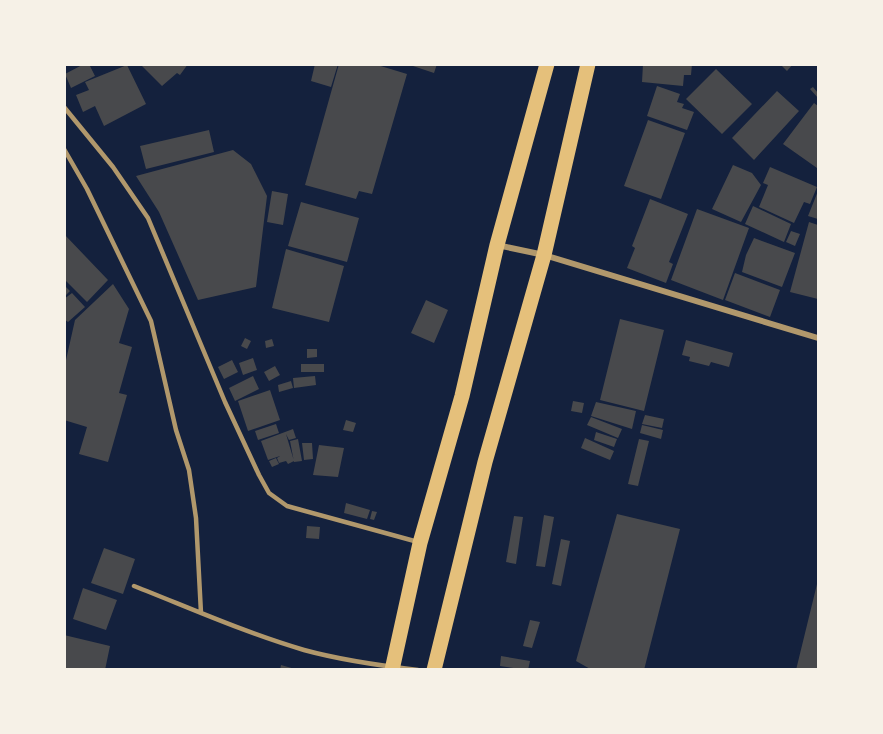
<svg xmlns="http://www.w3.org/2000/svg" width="883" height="734" font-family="Ubuntu,sans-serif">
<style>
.building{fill:#48494c}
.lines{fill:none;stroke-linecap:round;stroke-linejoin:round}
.service{stroke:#b1986c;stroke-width:4.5}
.minor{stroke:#b1986c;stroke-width:6}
.primary{stroke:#e5c07b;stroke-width:15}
</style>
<rect width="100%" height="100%" fill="#14213d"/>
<path class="building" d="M 84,64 L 89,64 L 95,76 L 71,88 L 65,74 Z
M 140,64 L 188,64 L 180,75 L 177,73 L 162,86 Z
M 315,64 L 338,64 L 331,87 L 311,81 Z
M 339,64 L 374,64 L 407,74 L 372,194 L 359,191 L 356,199 L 305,185 Z
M 407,64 L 437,64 L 434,73 Z
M 643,64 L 692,64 L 691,75 L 684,75 L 683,86 L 642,82 Z
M 780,64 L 793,64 L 787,71 Z
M 127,65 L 146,104 L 104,126 L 95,106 L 83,112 L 76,95 L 89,90 L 85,82 Z
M 716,69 L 752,104 L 722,134 L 686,99 Z
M 657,86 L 680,94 L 677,102 L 684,104 L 682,108 L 694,112 L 687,130 L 647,116 Z
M 813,87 L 818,93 L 818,98 L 810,89 Z
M 777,91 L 799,111 L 754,160 L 732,138 Z
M 814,103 L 818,106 L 817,168 L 783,144 Z
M 648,120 L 685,133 L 661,199 L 624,186 Z
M 209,130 L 214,152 L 146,169 L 140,146 Z
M 233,150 L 251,164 L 267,196 L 256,287 L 198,300 L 159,212 L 136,176 Z
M 733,165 L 752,173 L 761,185 L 741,222 L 712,209 Z
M 770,167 L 817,187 L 810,204 L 804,202 L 794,223 L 759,207 L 768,185 L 763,183 Z
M 272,191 L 288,194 L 283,225 L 267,222 Z
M 818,191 L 818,219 L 808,216 Z
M 650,199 L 688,214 L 669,262 L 673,264 L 666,283 L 627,268 L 635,248 L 632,246 Z
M 301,202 L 359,218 L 347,262 L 288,246 Z
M 753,206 L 791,224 L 784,242 L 745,224 Z
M 697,209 L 749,228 L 723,300 L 671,280 Z
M 809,222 L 818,225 L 818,299 L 790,292 Z
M 791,231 L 800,234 L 795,246 L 786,242 Z
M 64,234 L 108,280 L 87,302 L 64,279 Z
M 754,238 L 795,253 L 782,287 L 742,272 L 746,255 Z
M 286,249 L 344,266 L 329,322 L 272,308 Z
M 735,273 L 780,290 L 770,317 L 725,300 Z
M 113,284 L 129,309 L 119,343 L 132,347 L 119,393 L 127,395 L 108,462 L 79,454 L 87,427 L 64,420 L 64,369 L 75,320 Z
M 64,285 L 70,291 L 64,297 Z
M 72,293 L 85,307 L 68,322 L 64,319 L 64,299 Z
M 426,300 L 448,310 L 434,343 L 411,333 Z
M 620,319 L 664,330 L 644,411 L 600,400 Z
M 245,338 L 251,341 L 247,349 L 241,346 Z
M 272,339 L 274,346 L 266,348 L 265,341 Z
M 686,340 L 733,353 L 729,367 L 711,362 L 709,366 L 689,361 L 690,357 L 682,355 Z
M 307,349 L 317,349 L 317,357 L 307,358 Z
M 253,358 L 257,370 L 243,375 L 239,363 Z
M 232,360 L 238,372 L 224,379 L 218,367 Z
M 301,364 L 324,364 L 324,372 L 301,372 Z
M 275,366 L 280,375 L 269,381 L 264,372 Z
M 253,376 L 259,389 L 235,401 L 229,388 Z
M 315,376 L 316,385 L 294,388 L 293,378 Z
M 291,381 L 293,388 L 279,392 L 278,385 Z
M 270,390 L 280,420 L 248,431 L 238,401 Z
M 573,401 L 584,403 L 582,413 L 571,411 Z
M 596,402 L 636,411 L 632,429 L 591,416 Z
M 645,415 L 664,419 L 662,428 L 642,424 Z
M 591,417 L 622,429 L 618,438 L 587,425 Z
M 346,420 L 356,423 L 353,432 L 343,430 Z
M 276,424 L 279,433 L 258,440 L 255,431 Z
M 642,425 L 663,430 L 661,439 L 640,433 Z
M 293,429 L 296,438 L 289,440 L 286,434 L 294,461 L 288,464 L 286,461 L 279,463 L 277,458 L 280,456 L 268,460 L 261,441 Z
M 596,432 L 617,439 L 614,447 L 594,440 Z
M 585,438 L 614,451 L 610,460 L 581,448 Z
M 298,439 L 302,461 L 294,462 L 290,441 Z
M 639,439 L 649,441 L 638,486 L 628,484 Z
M 302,443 L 312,443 L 313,459 L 304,460 Z
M 319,445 L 344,448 L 338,477 L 313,475 Z
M 276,458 L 279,464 L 272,467 L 269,461 Z
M 346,503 L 370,510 L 367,519 L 344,513 Z
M 372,511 L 377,512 L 374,520 L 370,519 Z
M 617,514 L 680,529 L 644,670 L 592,670 L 576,661 Z
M 544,515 L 554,517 L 545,567 L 536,566 Z
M 514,516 L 523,517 L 516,564 L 506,562 Z
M 307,526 L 320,527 L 319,539 L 306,538 Z
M 561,539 L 570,541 L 561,586 L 552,584 Z
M 104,548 L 135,559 L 123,594 L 91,583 Z
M 818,580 L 818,670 L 796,670 Z
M 83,588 L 117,600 L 106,630 L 73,619 Z
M 530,620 L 540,622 L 532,648 L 523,646 Z
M 64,635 L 110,646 L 105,670 L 64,670 Z
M 501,656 L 530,661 L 528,670 L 500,666 Z
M 281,665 L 295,669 L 295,670 L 280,670 Z"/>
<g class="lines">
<path class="service" d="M 64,107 L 113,167 L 148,218 L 225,402 L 259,475 L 269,493 L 287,506 L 418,542
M 64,149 L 87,189 L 151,321 L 176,430 L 189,470 L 196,518 L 201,613
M 134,586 C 190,608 246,633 304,650 C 337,659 383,666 418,670"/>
<path class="minor" d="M 497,245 L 544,255 L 818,338"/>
<path class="primary" d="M 392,670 L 420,543 L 462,396 L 497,245 L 547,64
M 434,670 L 485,462 L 544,255 L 588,64"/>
</g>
<rect width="883" height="734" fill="none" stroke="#f6f1e7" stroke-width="132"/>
</svg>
